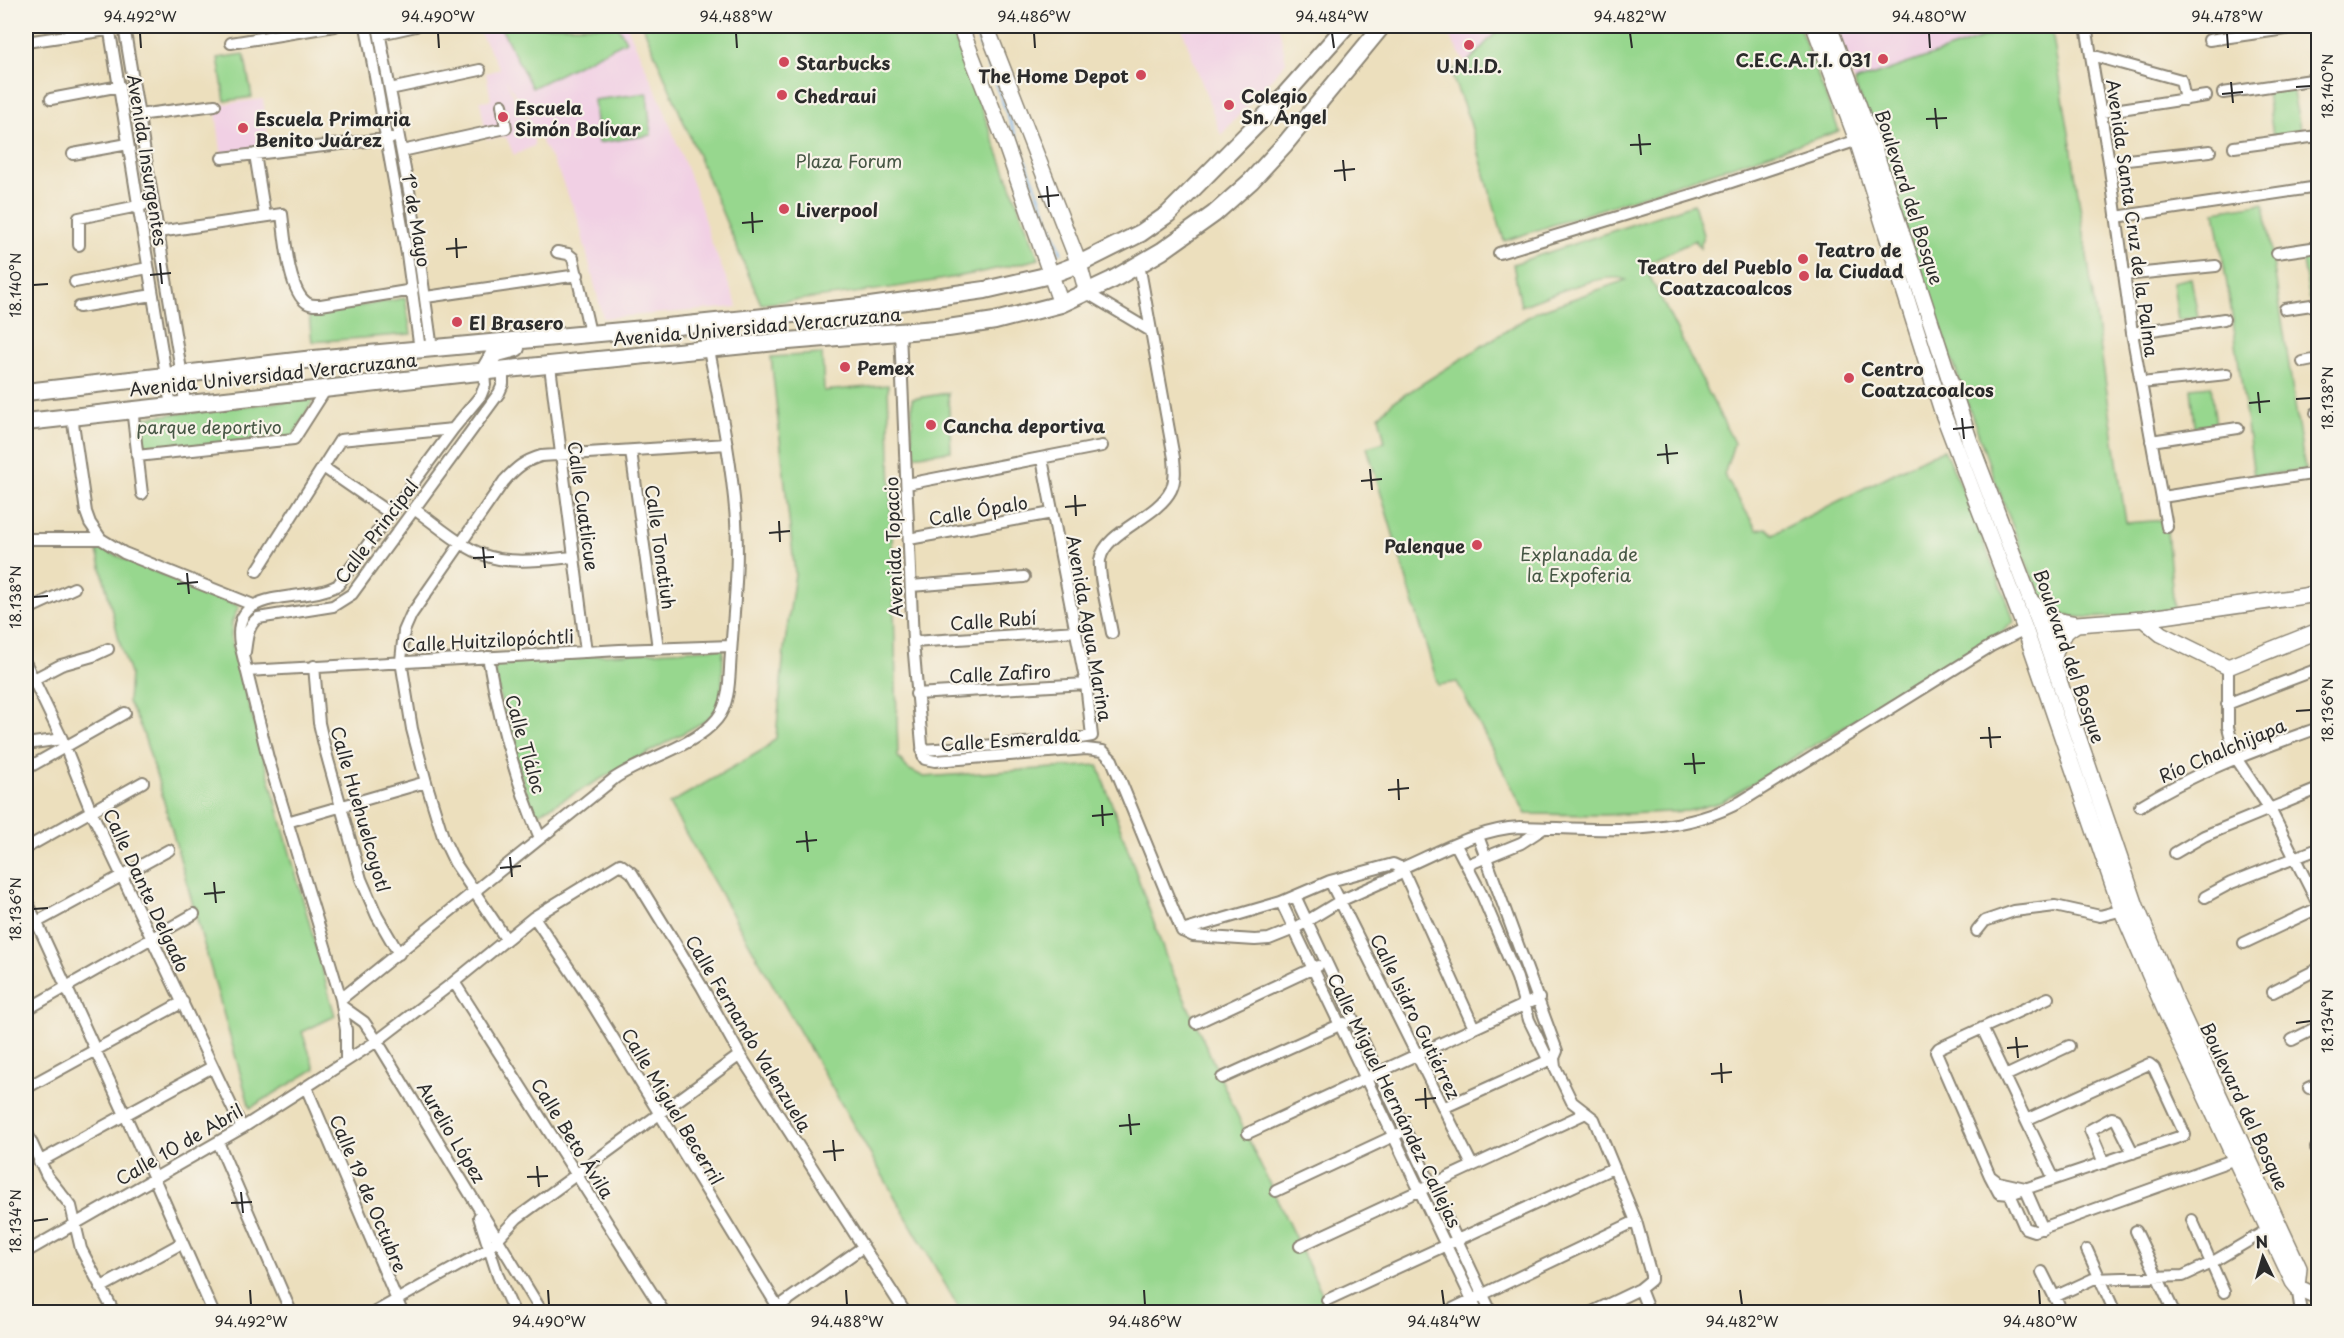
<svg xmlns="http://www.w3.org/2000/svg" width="2344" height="1338" font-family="'Playpen Sans',sans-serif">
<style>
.built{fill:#f1d0e4}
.green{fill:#97d78e;stroke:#61815c;stroke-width:1.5}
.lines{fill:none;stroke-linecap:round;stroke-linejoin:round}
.stream{stroke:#79b5eb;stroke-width:3}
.street-casing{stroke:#8c8574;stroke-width:14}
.secondary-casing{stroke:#8c8574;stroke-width:18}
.primary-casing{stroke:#8c8574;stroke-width:20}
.street{stroke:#fff;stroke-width:10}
.secondary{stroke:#fff;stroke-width:15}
.primary{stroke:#fff;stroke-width:16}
.ticks{fill:none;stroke:#2b2b2b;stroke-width:2}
.poi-dot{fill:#d1495b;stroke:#f7f3e8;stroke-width:2}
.labels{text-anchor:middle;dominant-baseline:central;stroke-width:4.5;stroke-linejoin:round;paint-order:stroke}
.poi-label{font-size:18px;font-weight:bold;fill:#2b2b2b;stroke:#f7f3e8;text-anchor:start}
.street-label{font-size:18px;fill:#2b2b2b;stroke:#f7f3e8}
.park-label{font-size:18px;fill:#465644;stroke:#f7f3e8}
.neatline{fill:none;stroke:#2b2b2b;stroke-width:2}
.ticks-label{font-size:15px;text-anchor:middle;fill:#2b2b2b}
</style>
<rect width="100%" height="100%" fill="#f7f3e8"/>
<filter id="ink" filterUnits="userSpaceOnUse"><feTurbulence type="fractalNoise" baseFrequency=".0167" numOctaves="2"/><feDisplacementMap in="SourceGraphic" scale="12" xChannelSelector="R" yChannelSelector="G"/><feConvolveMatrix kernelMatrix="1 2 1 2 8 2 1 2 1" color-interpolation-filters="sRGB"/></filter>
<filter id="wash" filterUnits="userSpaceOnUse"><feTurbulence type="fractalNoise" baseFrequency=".008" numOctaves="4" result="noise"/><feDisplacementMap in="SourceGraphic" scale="24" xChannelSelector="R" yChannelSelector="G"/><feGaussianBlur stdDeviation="1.35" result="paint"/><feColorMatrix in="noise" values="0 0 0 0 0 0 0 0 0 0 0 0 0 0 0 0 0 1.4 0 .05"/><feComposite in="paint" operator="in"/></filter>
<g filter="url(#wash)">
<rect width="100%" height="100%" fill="#ecdfbd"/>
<path class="built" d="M 476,26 L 627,26 L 662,104 L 700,204 L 710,239 L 738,307 L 603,318 L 578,219 L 558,171 L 506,79 L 518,107 L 534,133 L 534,146 L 514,155 L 506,137 L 487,139 L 480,101 L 491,100 L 486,73 L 500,69 Z
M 1181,26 L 1279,26 L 1286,62 L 1221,135 Z
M 1443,26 L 1502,26 L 1466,64 Z
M 1835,26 L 1984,26 L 1988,36 L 1854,82 Z
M 263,99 L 270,152 L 222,158 L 215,105 Z"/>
<path class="green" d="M 500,26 L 618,26 L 626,41 L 532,88 Z
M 643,26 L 950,26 L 1039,259 C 947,282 855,294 761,304 Z
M 1502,26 L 1799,26 L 1839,131 L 1504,241 L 1470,122 L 1450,71 L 1466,64 Z
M 1984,26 L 2051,26 L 2071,145 L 2126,523 L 2166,520 L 2174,609 C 2133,614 2092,623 2052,613 L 2033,580 L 1989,464 L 1854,82 L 1988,36 Z
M 244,54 L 252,97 L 225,101 L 218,58 Z
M 2291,83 L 2302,138 L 2274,142 L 2266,86 Z
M 647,93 L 651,135 L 598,143 L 594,100 Z
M 2264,203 L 2305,470 L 2254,476 L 2233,321 L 2215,211 Z
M 1694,204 L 1703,235 L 1700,248 L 1695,240 L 1651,262 L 1654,268 L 1647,271 L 1734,443 L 1724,475 L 1757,530 L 1766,528 L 1773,534 L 1932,454 L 1944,450 L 1960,483 L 2008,603 L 2014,622 L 1997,636 L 1931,676 L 1873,709 L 1722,802 L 1688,811 L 1604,815 L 1526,814 L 1457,682 L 1438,685 L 1367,447 L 1385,442 L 1379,416 L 1393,402 L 1536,312 L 1626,280 C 1605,270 1544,298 1521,306 L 1513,264 Z
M 2318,255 L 2318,300 L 2310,300 L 2302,257 Z
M 2191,278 L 2198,317 L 2178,320 L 2173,282 Z
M 405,298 L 411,334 L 312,342 L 309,315 Z
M 822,354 L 824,391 L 888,385 L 898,757 L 908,769 L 924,777 L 1098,765 L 1167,960 L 1256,1156 L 1331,1312 L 961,1312 L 669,804 L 766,748 L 776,738 L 784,650 L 795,574 L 771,357 Z
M 2211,386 L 2216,426 L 2195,426 L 2191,388 Z
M 948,393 L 951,451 L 912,456 L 912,399 Z
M 314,398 L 293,437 L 142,451 L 139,418 Z
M 96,547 L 239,606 L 232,622 L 231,639 L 335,1016 L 302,1032 L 315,1069 L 250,1108 L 157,777 L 142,730 L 128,702 L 130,674 L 121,647 Z
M 723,648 L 722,703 L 707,720 L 534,816 L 508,734 L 492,661 Z"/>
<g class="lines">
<path class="stream" d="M 973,26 L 1061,252"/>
</g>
</g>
<g filter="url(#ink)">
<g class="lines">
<defs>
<path id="street" d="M 109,26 L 171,406
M 124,26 L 182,376 L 185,405
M 366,26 L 407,254 L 420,350
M 378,26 L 413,212 L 432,349
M 2086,26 L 2109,162 L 2132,333 L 2167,527
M 380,34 L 416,26
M 2209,40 L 2306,26
M 26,42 L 114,29
M 231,43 L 335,26
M 2091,55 L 2181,80 L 2185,100
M 390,89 L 480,70
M 2223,93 L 2318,79
M 51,99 L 120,86
M 2101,112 L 2206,96
M 138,115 L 215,105
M 2234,147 L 2318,136
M 402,151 L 506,128 L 502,105
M 73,154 L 128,144
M 255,154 L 265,216
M 222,158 L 392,138
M 2109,162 L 2210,151
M 2116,217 L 2318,187
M 158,232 L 282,214 C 285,236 288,291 307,303 C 312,306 316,305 321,305 L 413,290
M 79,245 L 79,218 L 143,205
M 557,252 L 568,254 L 573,258 L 590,333
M 1499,253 L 1701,192 L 1864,138
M 2277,253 L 2318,247
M 2124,275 L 2216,266
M 75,282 L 148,268
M 1087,293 L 1149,330
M 426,297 L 578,275
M 79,307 L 153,295
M 2285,309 L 2318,304
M 900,332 L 913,642 L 923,756 L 925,759 L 935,761 L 1086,749 L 1103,751 L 1112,760 L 1182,931
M 2132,333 L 2224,319
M 2303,362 L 2318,359
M 550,366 L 586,652
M 2141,383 L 2227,374
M 132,408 L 142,494
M 2316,413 L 2318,413
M 72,416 L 86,512 L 90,523 L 101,539 L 124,553 L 253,605
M 2151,441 L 2238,428
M 631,451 L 658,648
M 137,456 L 294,439 L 326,389
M 323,467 L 391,514
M 907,484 L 1102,446
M 2162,497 L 2318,473
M 414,509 C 439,526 467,554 499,559 C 523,563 550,559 574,557
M 26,539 L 101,539
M 909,539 L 1052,513
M 257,571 L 340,440 L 453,429
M 911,586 L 1024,577
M 26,610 L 74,588
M 1112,633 C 1109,615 1098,576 1100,560 C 1105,531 1157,518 1171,490 C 1176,480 1175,468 1174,458 L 1139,264
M 913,642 L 1076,631
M 245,652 C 247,639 247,626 258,618 L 333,606 L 352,594 L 499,393 L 503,384 L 503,370
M 488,657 C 499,719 515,780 540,838
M 26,664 L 62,739 L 91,811 L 242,1128
M 314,666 L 319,723 L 325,749 L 361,879 L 377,916 L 399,954
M 2228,667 L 2228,727 L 2236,758 L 2270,809 L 2318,904
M 247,671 L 620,650 L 731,646
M 34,679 L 61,665 L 93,656 L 108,649
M 916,694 L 1086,684
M 2227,704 L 2318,669
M 26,744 L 62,739
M 922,750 L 1069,740 L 1092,736 L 1086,684 L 1042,459
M 26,769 L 125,713
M 2140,806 C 2196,771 2257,750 2318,728
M 287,822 L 426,782
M 1478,836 L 1557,1051 L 1554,1058 L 1555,1067 L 1572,1102 L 1594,1119 L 1636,1221 L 1651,1275 L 1651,1280 L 1640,1289 L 1592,1312
M 1456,845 L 1481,893 L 1517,978 L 1529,1020 L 1547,1057 L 1554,1058
M 26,848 L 143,782
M 2175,853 L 2204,836 L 2318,789
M 1467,865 L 1521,843 L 1544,828
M 1402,868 L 1474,1028
M 1330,881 L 1472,1165
M 1295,896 L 1491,1312
M 2205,897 L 2231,883 L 2318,849
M 26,899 L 154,1178 L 213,1312
M 1281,902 L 1478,1312
M 534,917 L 585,992 L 781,1312
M 26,928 L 169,850
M 1182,931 L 1193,936 L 1255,940 L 1269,939 L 1294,929 L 1340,901 L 1398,875 L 1402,868 C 1439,852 1478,829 1520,827 C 1593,828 1675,839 1742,801 L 1991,646 L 2025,629
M 1182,931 L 1281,902 L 1330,881 L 1393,864 L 1402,868
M 1977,931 L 1985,921 L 2014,911 L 2055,906 L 2100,916 L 2127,909
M 506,939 L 455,863 L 444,840 L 426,782 L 412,729 L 401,661 L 404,631 L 411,615 L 504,481 C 516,468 524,461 541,456 L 727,444
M 2244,943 L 2318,908
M 454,982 L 664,1312
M 2273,992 L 2318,969
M 341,999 L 615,778 C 645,758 694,747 717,719 C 731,702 729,674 731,653 C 734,609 739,565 736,521 C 732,463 720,406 709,350
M 343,1007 L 364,1022 L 377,1041 L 542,1312
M 26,1010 L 194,914
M 1196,1023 L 1318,966
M 1982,1028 L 2054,1179
M 2292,1040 L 2318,1027
M 346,1060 L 346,1030 L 341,999 L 268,758 L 240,644 C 230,583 303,605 338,585 L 453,429 L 481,395 L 485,385 L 484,371
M 2005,1076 L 2069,1046
M 1222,1078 L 1344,1023
M 306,1087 L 402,1312
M 26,1088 L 183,1002
M 2309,1088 L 2318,1084
M 1443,1108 L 1554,1058
M 26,1131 L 47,1176 L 71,1206 L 81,1249 L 114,1312
M 1248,1133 L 1539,998
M 218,1142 L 291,1312
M 2316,1148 L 2318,1147
M 39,1162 L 212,1067
M 2104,1163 L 2090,1130 L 2112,1118 L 2116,1119 L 2133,1153
M 1990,1176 L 1999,1193 L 2010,1194 L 2185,1135 L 2154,1068 L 2149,1064 L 2026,1120
M 1276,1191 L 1398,1134
M 2010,1194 L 2025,1228 L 2034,1231 L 2241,1157
M 479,1217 L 498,1276 L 514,1312
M 2192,1220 L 2224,1292
M 2043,1229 L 2025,1188 L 1998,1182 L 1990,1176 L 1936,1052 L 1939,1048 L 2048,998
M 2136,1231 L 2174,1312
M 1300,1246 L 1586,1113
M 2087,1250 L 2115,1312
M 26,1252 L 242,1128 L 306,1087 L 377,1041 L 454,982 L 534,917 L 620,864 L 632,873 L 702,987 L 740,1055 L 905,1312
M 2042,1272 L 2062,1312
M 2297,1287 L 2301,1312
M 100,1288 L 182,1243
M 1640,1289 L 1649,1312
M 2054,1297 L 2093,1279 L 2183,1276 L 2211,1263 L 2274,1226
M 1327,1300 L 1613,1168
M 1615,1301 L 1621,1312
M 26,1308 L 28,1312
M 375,1312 L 488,1249 L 517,1218 L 740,1055
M 771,1312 L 863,1247
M 1446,1312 L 1636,1221"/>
<path id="secondary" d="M 960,26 L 1001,131 L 1061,304
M 986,26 L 1079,264 L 1087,293
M 1814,26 L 1857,140 L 1942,411 L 2025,629 L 2122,911 L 2164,1008 L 2293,1282 L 2297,1287 L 2318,1297
M 1829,26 L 1870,136 L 1970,442 L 2040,625 L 2136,906 L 2176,1002 L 2299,1268 L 2297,1287
M 2033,603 L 2050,619 L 2077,624 L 2143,619 L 2318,594
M 2143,619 L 2161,634 L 2228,667 L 2318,631
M 2053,662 C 2057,644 2060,633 2077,624"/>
<path id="primary" d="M 484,371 L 494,354 L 516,348
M 26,392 L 314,359 L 677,326 L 870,306 L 985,290 L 1050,275 L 1079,264 L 1141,233 L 1168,214 L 1274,107 L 1346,26
M 26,422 L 459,374 L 776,342 L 948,328 L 995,321 L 1061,304 L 1112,280 L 1162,251 L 1214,214 L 1251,181 L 1285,144 L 1382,26"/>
</defs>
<use href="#street" class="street-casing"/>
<use href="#secondary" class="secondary-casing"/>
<use href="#primary" class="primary-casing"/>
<use href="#street" class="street"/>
<use href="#secondary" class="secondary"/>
<use href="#primary" class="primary"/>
</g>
</g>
<path class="ticks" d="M 140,33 L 141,48M 438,33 L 439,48M 736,33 L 737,48M 1034,33 L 1035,48M 1332,33 L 1334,48M 1630,33 L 1632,48M 1929,33 L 1930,48M 2227,33 L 2228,48M 2231,82 L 2233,103M 2296,87 L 2311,86M 2222,94 L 2243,92M 1935,108 L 1937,129M 1926,119 L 1947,118M 1639,134 L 1641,155M 1630,145 L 1651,144M 1343,160 L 1345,181M 1334,171 L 1355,169M 1047,186 L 1049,207M 1038,197 L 1059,195M 752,212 L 753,233M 742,223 L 763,221M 456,238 L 457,258M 446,249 L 467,247M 160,263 L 162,284M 150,275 L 171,273M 33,285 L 48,284M 2258,392 L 2260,413M 2296,399 L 2311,398M 2249,403 L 2270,401M 1962,418 L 1964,439M 1953,429 L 1974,427M 1666,444 L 1668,464M 1657,455 L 1678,453M 1370,469 L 1372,490M 1361,481 L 1382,479M 1075,495 L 1076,516M 1065,507 L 1086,505M 779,521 L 780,542M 769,533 L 790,531M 483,547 L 485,568M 473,558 L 494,557M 187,573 L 189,594M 177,584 L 198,582M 33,597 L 48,596M 2296,711 L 2311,710M 1989,727 L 1991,748M 1980,738 L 2001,737M 1693,753 L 1695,774M 1684,764 L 1705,763M 1398,779 L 1399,800M 1388,790 L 1409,788M 1102,805 L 1103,826M 1092,816 L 1113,814M 806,831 L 808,852M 796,842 L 817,840M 510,857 L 512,877M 500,868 L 521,866M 214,882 L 216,903M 204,894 L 225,892M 33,909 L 48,908M 2296,1023 L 2311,1021M 2016,1037 L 2018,1058M 2007,1048 L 2028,1046M 1721,1063 L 1722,1083M 1711,1074 L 1732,1072M 1425,1088 L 1426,1109M 1415,1100 L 1436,1098M 1129,1114 L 1131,1135M 1119,1126 L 1140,1124M 833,1140 L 835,1161M 823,1152 L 844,1150M 537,1166 L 539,1187M 527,1177 L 548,1176M 241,1192 L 243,1213M 231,1203 L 252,1202M 33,1221 L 48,1219M 250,1290 L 251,1305M 548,1290 L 549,1305M 846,1290 L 847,1305M 1144,1290 L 1145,1305M 1442,1290 L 1444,1305M 1740,1290 L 1742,1305M 2039,1290 L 2040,1305"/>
<g class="poi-dot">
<circle cx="1469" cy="45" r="6"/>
<circle cx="1883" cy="59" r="6"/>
<circle cx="784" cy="62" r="6"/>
<circle cx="1141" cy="75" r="6"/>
<circle cx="782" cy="95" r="6"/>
<circle cx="1229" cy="105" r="6"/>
<circle cx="503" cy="117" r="6"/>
<circle cx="243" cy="128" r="6"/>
<circle cx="784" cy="209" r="6"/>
<circle cx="1803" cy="259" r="6"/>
<circle cx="1804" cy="276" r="6"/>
<circle cx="457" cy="322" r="6"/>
<circle cx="845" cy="367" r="6"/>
<circle cx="1849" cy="378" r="6"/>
<circle cx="931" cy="425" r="6"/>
<circle cx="1477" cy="545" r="6"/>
</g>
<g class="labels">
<g class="poi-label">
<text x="1871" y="59" text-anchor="end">C.E.C.A.T.I. 031</text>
<text x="796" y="62">Starbucks</text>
<text x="1469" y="65" text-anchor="middle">U.N.I.D.</text>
<text x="1129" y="75" text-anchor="end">The Home Depot</text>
<text x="794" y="95">Chedraui</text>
<text x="1241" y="95">Colegio<tspan x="1241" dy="21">Sn. Ángel</tspan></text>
<text x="515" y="107">Escuela<tspan x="515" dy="21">Simón Bolívar</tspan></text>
<text x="255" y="118">Escuela Primaria<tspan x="255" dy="21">Benito Juárez</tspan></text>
<text x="796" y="209">Liverpool</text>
<text x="1815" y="249">Teatro de<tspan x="1815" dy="21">la Ciudad</tspan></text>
<text x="1792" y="266" text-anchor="end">Teatro del Pueblo<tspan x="1792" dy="21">Coatzacoalcos</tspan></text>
<text x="469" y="322">El Brasero</text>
<text x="857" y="367">Pemex</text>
<text x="1861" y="368">Centro<tspan x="1861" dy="21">Coatzacoalcos</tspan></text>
<text x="943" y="425">Cancha deportiva</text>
<text x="1465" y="545" text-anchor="end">Palenque</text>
</g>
<g class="street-label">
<text transform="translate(148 160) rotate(81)">Avenida Insurgentes</text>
<text transform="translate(1910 197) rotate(72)">Boulevard del Bosque</text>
<text transform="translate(2133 218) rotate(82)">Avenida Santa Cruz de la Palma</text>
<text transform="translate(417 220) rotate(80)">1° de Mayo</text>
<text transform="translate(757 326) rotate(-5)">Avenida Universidad Veracruzana</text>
<text transform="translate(273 374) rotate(-6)">Avenida Universidad Veracruzana</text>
<text transform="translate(584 506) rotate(82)">Calle Cuatlicue</text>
<text transform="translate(978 510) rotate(-10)">Calle Ópalo</text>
<text transform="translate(376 531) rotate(-53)">Calle Principal</text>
<text transform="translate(661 547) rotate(82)">Calle Tonatiuh</text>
<text transform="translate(893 547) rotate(-92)">Avenida Topacio</text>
<text transform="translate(993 620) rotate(-4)">Calle Rubí</text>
<text transform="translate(1090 628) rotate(80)">Avenida Agua Marina</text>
<text transform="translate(488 640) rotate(-3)">Calle Huitzilopóchtli</text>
<text transform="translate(2070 656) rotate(71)">Boulevard del Bosque</text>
<text transform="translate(1000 673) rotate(-3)">Calle Zafiro</text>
<text transform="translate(1010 739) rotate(-4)">Calle Esmeralda</text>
<text transform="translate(526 744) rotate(74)">Calle Tláloc</text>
<text transform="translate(2222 750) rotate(-23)">Río Chalchijapa</text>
<text transform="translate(361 809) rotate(74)">Calle Huehuelcoyotl</text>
<text transform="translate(147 890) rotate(65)">Calle Dante Delgado</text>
<text transform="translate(1416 1016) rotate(64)">Calle Isidro Gutiérrez</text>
<text transform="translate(749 1033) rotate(59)">Calle Fernando Valenzuela</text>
<text transform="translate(1395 1100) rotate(64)">Calle Miguel Hernández Callejas</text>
<text transform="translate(673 1106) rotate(59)">Calle Miguel Becerril</text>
<text transform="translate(2245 1106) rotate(65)">Boulevard del Bosque</text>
<text transform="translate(452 1132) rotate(59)">Aurelio López</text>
<text transform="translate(573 1138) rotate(58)">Calle Beto Ávila</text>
<text transform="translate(179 1144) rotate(-30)">Calle 10 de Abril</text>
<text transform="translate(369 1193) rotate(67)">Calle 19 de Octubre</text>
</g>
<g class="park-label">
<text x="849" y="160">Plaza Forum</text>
<text x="209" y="426">parque deportivo</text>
<text x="1579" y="553">Explanada de<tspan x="1579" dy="21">la Expoferia</tspan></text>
</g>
</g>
<rect width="2344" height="1338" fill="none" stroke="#f7f3e8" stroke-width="66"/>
<g transform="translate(2263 1257) rotate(355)" stroke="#f7f3e8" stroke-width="4.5" paint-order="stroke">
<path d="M0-4.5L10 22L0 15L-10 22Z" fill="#2b2b2b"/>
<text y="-9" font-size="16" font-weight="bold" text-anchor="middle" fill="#2b2b2b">N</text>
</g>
<rect x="33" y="33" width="2278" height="1272" class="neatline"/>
<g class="ticks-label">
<text x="140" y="22">94.492°W</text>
<text x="438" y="22">94.490°W</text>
<text x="736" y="22">94.488°W</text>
<text x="1034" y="22">94.486°W</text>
<text x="1332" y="22">94.484°W</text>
<text x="1630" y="22">94.482°W</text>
<text x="1929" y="22">94.480°W</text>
<text x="2227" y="22">94.478°W</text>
<text transform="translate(2328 86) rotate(-90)" y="5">18.140°N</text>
<text transform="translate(16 285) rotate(-90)" y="5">18.140°N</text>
<text transform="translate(2328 398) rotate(-90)" y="5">18.138°N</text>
<text transform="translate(16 597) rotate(-90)" y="5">18.138°N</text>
<text transform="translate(2328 710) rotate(-90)" y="5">18.136°N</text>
<text transform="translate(16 909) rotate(-90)" y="5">18.136°N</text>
<text transform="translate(2328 1021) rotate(-90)" y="5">18.134°N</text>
<text transform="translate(16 1221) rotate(-90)" y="5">18.134°N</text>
<text x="251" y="1327">94.492°W</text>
<text x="549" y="1327">94.490°W</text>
<text x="847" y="1327">94.488°W</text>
<text x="1145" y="1327">94.486°W</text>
<text x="1444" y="1327">94.484°W</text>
<text x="1742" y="1327">94.482°W</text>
<text x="2040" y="1327">94.480°W</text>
</g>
</svg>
